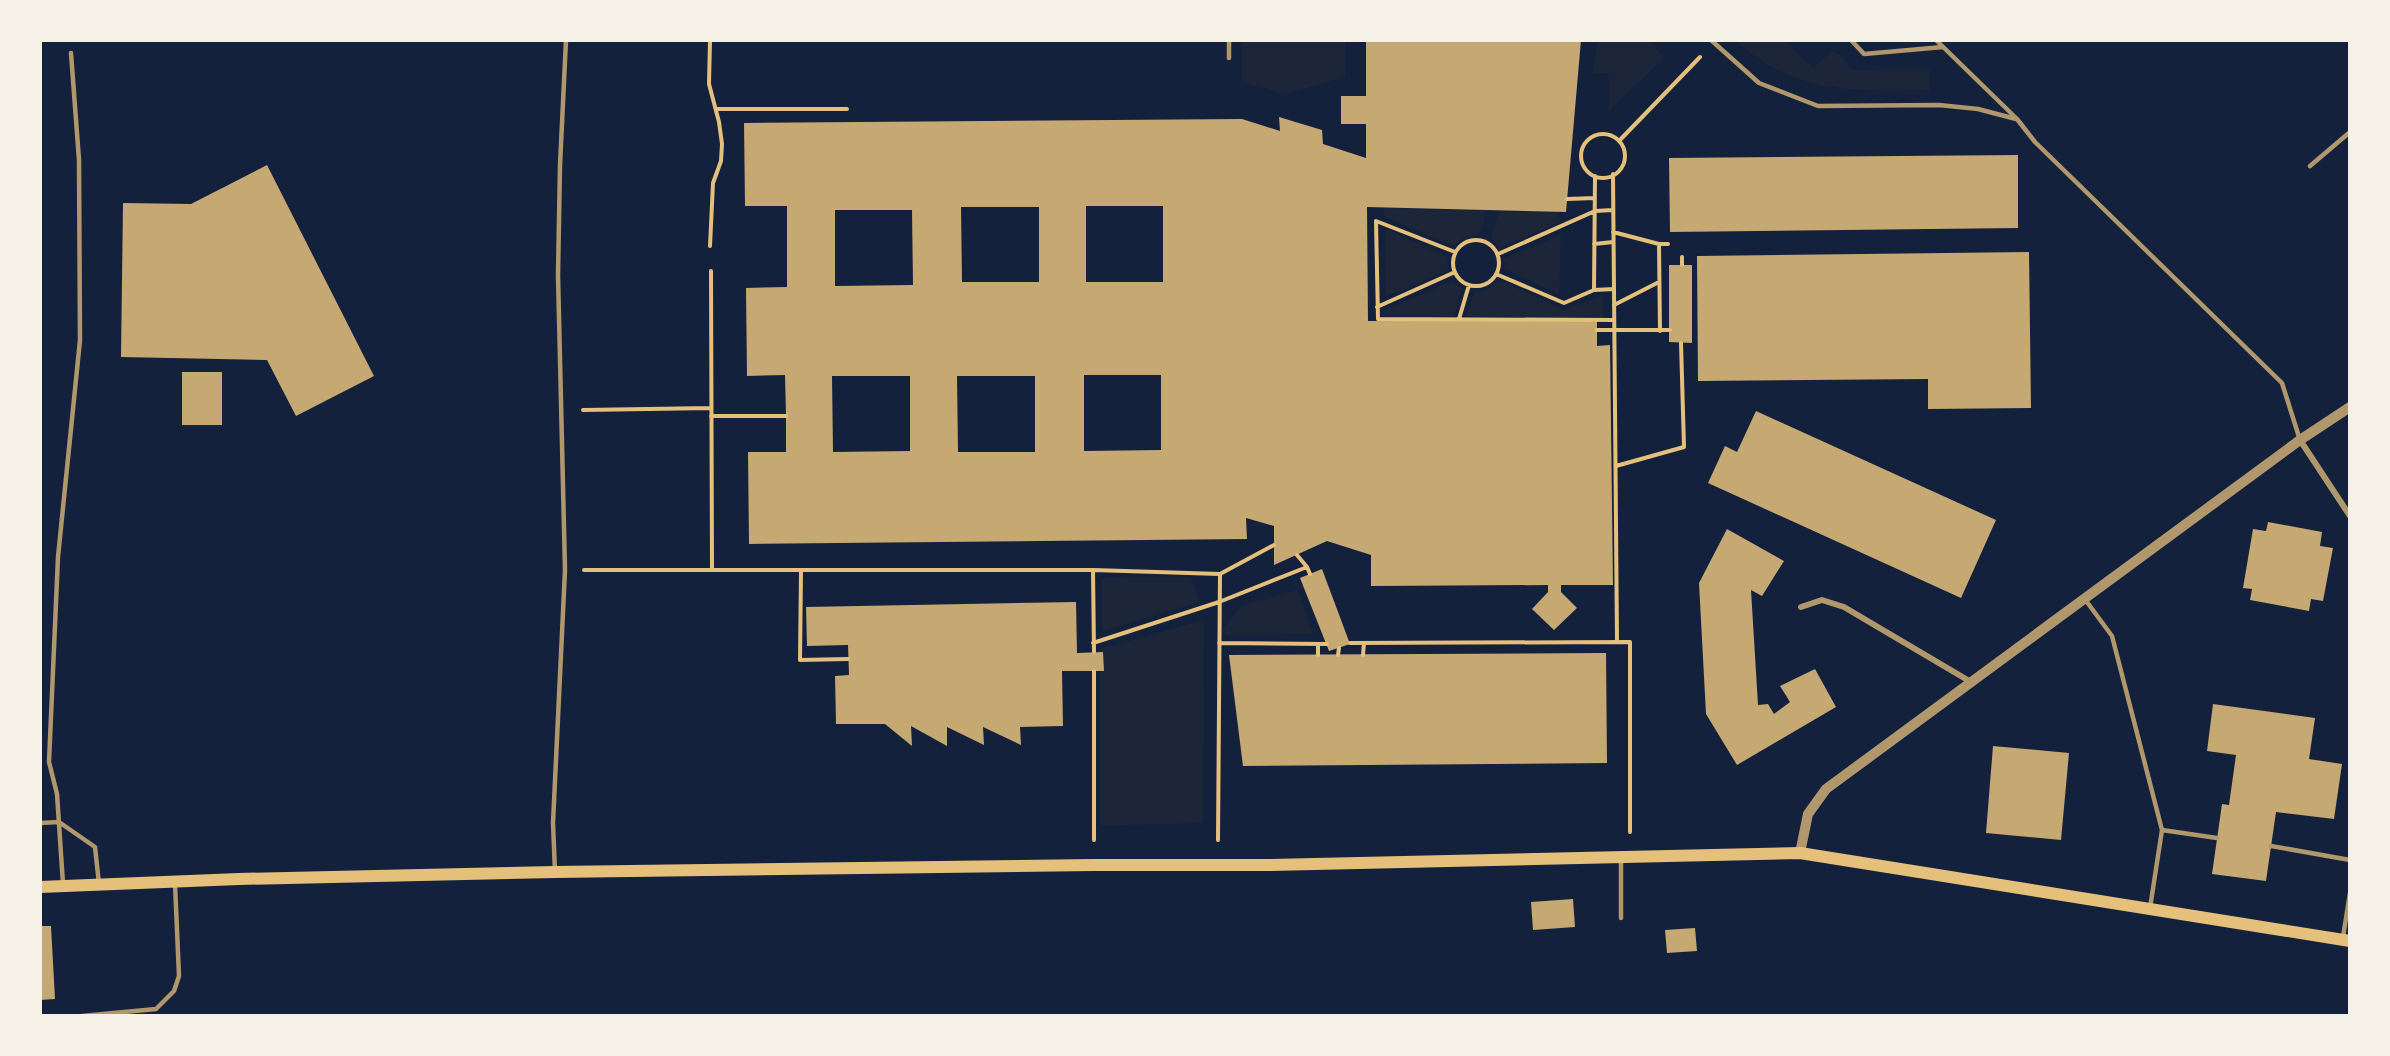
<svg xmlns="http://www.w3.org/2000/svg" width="2390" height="1056" font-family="Mulish,sans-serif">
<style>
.green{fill:#1d2539}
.building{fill:#c6a872;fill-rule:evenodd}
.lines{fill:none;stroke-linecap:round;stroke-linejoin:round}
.path{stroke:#e5c07b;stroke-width:4}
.service{stroke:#b1986c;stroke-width:4.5}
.minor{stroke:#b1986c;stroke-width:6}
.tertiary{stroke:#b1986c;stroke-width:10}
.secondary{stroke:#e5c07b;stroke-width:12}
</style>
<rect width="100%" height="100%" fill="#14213d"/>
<path class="green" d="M 1242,41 L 1346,41 L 1345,77 L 1285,94 L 1242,82 Z
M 1598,41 L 1650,41 L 1664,58 L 1609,111 L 1609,73 L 1592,74 Z
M 1736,41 L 1785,41 L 1813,68 L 1832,51 L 1841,55 L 1853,70 L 1929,69 L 1930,90 C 1853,91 1797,95 1736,41 Z
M 1384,208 L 1487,211 L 1480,234 L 1465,237 L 1453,246 L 1383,216 Z
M 1499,211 L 1557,212 L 1560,222 L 1500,248 L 1491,238 Z
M 1385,228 L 1448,257 L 1447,271 L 1385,297 Z
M 1561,235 L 1559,294 L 1504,269 L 1504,258 Z
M 1500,280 L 1564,310 L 1603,295 L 1603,318 L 1466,316 L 1474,292 L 1486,290 Z
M 1452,281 L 1462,288 L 1454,316 L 1383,316 L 1383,311 Z
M 1190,577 L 1200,602 L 1102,631 L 1102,578 Z
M 1297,590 L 1313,634 L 1226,635 L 1224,628 L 1242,605 Z
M 1204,620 L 1203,823 L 1100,826 L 1100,649 Z"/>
<path class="building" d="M 1366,40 L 1581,40 L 1566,212 L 1367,207 L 1368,321 L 1597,320 L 1597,346 L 1610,345 L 1613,585 L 1561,585 L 1561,592 L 1577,608 L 1554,630 L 1532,609 L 1548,592 L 1548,585 L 1371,586 L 1371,555 L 1327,541 L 1274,565 L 1274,526 L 1246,518 L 1247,539 L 749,544 L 748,452 L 786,452 L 786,416 L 785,375 L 747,376 L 746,288 L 787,287 L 787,206 L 745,206 L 744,123 L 1242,119 L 1280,131 L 1279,117 L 1322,130 L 1323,144 L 1366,158 L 1366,124 L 1341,124 L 1341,96 L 1366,96 ZM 1086,206 L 1163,206 L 1163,282 L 1086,282 ZM 961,207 L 1039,207 L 1039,282 L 962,282 ZM 835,210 L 912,210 L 913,285 L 835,286 ZM 1084,375 L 1161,375 L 1161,450 L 1084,451 ZM 832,376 L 910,376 L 910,451 L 833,452 ZM 957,376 L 1035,376 L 1035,452 L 958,452 Z
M 2018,155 L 2018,228 L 1670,232 L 1669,158 Z
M 267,165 L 374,376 L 296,416 L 267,360 L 121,357 L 123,203 L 191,204 Z
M 2029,252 L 2031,408 L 1928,409 L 1928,379 L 1698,381 L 1697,256 Z
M 1669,265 L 1692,265 L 1692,343 L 1669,342 Z
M 182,372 L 222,372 L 222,425 L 182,425 Z
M 1756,411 L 1996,520 L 1961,598 L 1708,483 L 1725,446 L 1737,452 Z
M 2268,522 L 2322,532 L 2320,546 L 2333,548 L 2323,601 L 2311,599 L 2309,611 L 2250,600 L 2252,589 L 2243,588 L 2253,529 L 2266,531 Z
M 1727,529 L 1784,561 L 1762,596 L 1751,590 L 1758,705 L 1768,704 L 1774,714 L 1790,702 L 1780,686 L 1815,669 L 1836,707 L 1737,765 L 1706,714 L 1699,583 Z
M 1322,569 L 1350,644 L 1329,651 L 1300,578 Z
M 1076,602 L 1077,653 L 1103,652 L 1104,671 L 1062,671 L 1063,726 L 1020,727 L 1021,745 L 983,727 L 984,745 L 947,727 L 947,746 L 911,726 L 912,746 L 885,724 L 836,724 L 835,676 L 849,675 L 848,645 L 807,646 L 806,607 Z
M 1606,653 L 1607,763 L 1243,766 L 1229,655 Z
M 2213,704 L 2315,718 L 2309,759 L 2342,764 L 2334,819 L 2276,812 L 2266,881 L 2212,874 L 2222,804 L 2229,805 L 2236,755 L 2207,751 Z
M 1993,746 L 2069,753 L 2061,840 L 1986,833 Z
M 1573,899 L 1575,927 L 1533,930 L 1531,902 Z
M 40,926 L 51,926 L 55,999 L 40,1000 Z
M 1695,928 L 1697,951 L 1667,953 L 1665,930 Z"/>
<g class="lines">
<path class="path" d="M 710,40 L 709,84 L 719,122 L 722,144 L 721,161 L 713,183 L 710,246
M 716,109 L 847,109
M1581 156a22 22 0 1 1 44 0a22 22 0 1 1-44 0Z
M 1619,141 L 1700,57
M 1613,174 L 1617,642
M 1567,199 L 1595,198
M 1613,232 L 1659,244 L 1660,331
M1453 263a23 23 0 1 1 46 0a23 23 0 1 1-46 0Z
M 1594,244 L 1613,242
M 1659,244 L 1668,244
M 1455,252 L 1376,221 L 1378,319 L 1614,320
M 1498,254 L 1595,211 L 1613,210
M 1682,257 L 1682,265
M 711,271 L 712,570
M 1496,274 L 1564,303 L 1594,290 L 1595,176
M 1594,290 L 1614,289
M 1614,305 L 1659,282
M 1377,307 L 1455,272
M 1459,319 L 1469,285
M 1597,330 L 1670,330
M 583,410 L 711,408
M 711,416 L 786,416
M 1616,466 L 1684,447 L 1681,343
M 1297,555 L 1307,567
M 584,570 L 1093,570 L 1220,574 L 1274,545
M 801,570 L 800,660 L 848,659
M 1093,570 L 1094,652
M 1093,643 L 1219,602 L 1307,567 L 1310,574
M 1219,643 L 1327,644
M 1350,643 L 1630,642 L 1630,832
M 1318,655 L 1318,644
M 1338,655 L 1339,648
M 1363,655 L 1364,643
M 1094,671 L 1094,840
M 1218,840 L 1220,574"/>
<path class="service" d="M 1229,40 L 1229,58
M 1711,40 L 1759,83 L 1818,106 L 1939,105 L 1978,109 L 2016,119
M 1851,40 L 1864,54 L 1943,47
M 1936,40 L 2017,119 L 2035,142 L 2282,383 L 2300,440
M 2310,166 L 2350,132
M 2084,598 L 2112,636 L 2162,830
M 40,823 L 59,822 L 95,847 L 99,884
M 2271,846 L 2350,860
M 1621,857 L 1621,918
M 555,872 L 553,823 L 565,570 L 558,275 L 560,165 L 566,40
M 63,884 L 57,794 L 49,762 L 58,557 L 80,340 L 79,160 L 71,53
M 2150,908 L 2162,830 L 2217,838
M 2343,937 L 2350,893
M 82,1016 L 156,1009 L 174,991 L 179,976 L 175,884"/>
<path class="minor" d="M 2300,440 L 2350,516
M 1801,607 L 1822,600 L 1844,607 L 1971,682"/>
<path class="tertiary" d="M 1800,853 L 1808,814 L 1826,789 L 2300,440 L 2350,407"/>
<path class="secondary" d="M 40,887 L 239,879 L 555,872 L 1094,865 L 1269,865 L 1800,853 L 2350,941"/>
</g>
<rect width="2390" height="1056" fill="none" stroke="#f6f1e7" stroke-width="84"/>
</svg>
